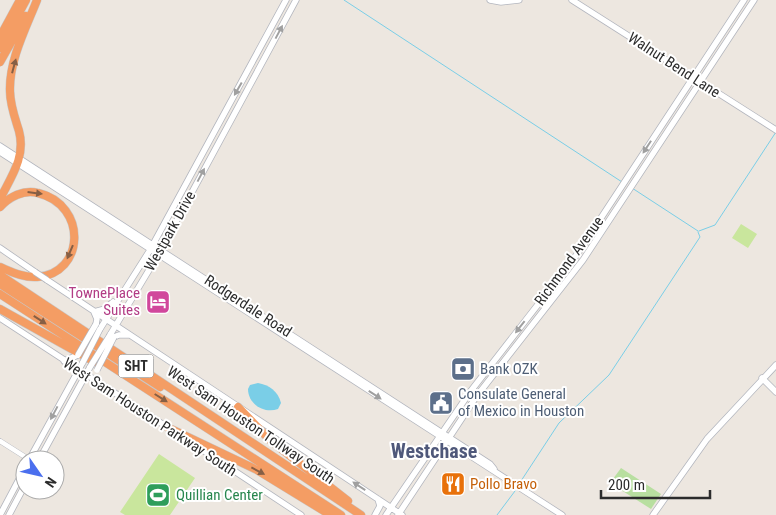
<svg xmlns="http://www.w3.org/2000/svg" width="776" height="515" font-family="'Roboto Condensed',sans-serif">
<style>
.green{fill:#b8dfa0}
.pitch{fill:#c9e69d}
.water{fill:#7acee7}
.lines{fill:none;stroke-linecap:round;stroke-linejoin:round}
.stream{stroke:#7acee7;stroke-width:1}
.street-casing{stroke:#b3b6be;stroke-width:5.5}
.secondary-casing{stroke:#b3b6be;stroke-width:7}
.highway-casing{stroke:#c8c8c8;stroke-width:9}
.street{stroke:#fff;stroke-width:4.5}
.secondary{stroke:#fff;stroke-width:5.5}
.highway{stroke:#f49d64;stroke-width:8}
.secondary-bridge-casing{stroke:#b3b6be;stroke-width:7;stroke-linecap:butt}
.secondary-bridge{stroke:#fff;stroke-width:5.5}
.oneway{fill:#a0a0a0}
.oneway2{fill:#865f45}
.labels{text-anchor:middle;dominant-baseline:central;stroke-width:4;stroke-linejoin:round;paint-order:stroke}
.shield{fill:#fff;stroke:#6b6b6b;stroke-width:1}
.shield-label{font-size:14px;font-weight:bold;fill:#2c2c2c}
.street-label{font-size:15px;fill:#2c2c2c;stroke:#fff}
.hotel-label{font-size:15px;fill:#b23c85;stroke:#fff;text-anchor:end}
.service-label{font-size:15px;fill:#4e5e75;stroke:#fff;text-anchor:start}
.food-label{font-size:15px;fill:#c56008;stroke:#fff;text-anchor:start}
.leisure-label{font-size:15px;fill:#27864d;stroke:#fff;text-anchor:start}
.district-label{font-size:20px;font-weight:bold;fill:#4f587a;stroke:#fff}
</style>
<rect width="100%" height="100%" fill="#ede7e0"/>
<path class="green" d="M 621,468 L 661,494 L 651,509 L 610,483 Z"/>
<path class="pitch" d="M 741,224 L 757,234 L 748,248 L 732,238 Z
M 159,454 L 195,478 L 170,515 L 125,515 L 120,512 Z"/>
<path class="water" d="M 258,383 C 269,385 278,391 281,403 L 278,409 C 264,414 248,404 248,389 L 250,385 Z"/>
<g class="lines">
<path class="stream" d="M 344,0 L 622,182
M 632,188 L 698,231
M 699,231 L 715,225 L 776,132
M 521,481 L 559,423 L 609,375 L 700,237 L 698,232
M 497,515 L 515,491"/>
<defs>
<path id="street" d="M 0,441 L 30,460"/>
<path id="secondary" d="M 490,0 L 501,2 L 519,0
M 572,0 L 776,130
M 0,146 L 490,464 L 494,469
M 0,152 L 562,515
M 0,248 L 35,272
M 47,280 L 402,515
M 0,318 L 170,429
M 96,324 L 97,319 L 94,312 L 105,309 L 113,302
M 100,329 L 150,250 L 286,0
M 110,335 L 158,255 L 296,0
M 114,337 L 119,335 L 129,335
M 64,361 L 78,355
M 762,378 L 776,392
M 186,439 L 301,515
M 29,460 L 83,362
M 39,460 L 90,367
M 0,515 L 25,468
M 9,515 L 25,485
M 375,515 L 380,506 L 378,499
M 386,515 L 470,392 L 578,253 L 744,0
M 398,515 L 476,397 L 583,260 L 754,0
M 653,515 L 707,439 L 776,365"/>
<path id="highway" d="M 0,37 L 20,0
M 0,48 L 26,0
M 0,62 L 26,16
M 0,199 C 11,177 26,157 19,131 C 15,118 10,105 10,91 C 9,60 26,28 37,0
M 0,207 C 9,197 24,189 38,193 C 88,205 85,274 37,277 C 24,278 12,272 0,267
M 0,275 L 361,515
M 0,284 L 160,387
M 0,294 L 341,515
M 0,309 L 95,362 L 99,363
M 238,407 L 270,440 L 348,501
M 167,427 L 257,470 L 324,511 L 333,511"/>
</defs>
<use href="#street" class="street-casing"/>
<use href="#secondary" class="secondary-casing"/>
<use href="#highway" class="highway-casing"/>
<use href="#street" class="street"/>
<use href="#secondary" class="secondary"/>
<use href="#highway" class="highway"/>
<defs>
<path id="secondary-bridge" d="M 35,272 L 47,280
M 78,355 L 96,324
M 83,362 L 100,329
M 90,367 L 110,335
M 97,370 L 114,337"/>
</defs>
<use href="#secondary-bridge" class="secondary-bridge-casing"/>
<use href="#secondary-bridge" class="secondary-bridge"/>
</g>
<defs><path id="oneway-solid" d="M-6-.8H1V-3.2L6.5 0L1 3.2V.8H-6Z" transform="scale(1.25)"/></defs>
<g class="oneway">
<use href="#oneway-solid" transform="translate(279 32) rotate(-62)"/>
<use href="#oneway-solid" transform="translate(238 89) rotate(120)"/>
<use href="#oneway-solid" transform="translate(647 147) rotate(123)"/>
<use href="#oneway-solid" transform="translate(201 175) rotate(-62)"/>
<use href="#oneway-solid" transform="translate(520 327) rotate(128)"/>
<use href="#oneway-solid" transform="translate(375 395) rotate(33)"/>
<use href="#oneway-solid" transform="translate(54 413) rotate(118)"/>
<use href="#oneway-solid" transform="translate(359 486) rotate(-147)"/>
</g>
<g class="oneway2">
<use href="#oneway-solid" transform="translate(14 66) rotate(-75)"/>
<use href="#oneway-solid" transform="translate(35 193) rotate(7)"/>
<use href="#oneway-solid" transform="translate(70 252) rotate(113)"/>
<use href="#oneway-solid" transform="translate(40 320) rotate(33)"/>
<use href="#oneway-solid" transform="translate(161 398) rotate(32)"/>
<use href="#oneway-solid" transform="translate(258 471) rotate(28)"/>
</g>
<defs>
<symbol id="hotel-square" viewBox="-11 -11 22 22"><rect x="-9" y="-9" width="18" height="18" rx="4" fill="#d1479c" stroke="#fff"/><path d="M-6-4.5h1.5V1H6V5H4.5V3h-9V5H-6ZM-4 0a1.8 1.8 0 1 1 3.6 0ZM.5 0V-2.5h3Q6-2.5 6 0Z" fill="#fff"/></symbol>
<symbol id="bank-square" viewBox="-11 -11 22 22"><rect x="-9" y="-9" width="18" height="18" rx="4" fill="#5c6f8a" stroke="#fff"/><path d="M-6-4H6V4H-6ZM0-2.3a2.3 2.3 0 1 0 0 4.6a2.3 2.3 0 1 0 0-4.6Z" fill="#fff"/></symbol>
<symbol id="civic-square" viewBox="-11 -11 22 22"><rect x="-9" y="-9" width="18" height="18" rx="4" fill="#5c6f8a" stroke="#fff"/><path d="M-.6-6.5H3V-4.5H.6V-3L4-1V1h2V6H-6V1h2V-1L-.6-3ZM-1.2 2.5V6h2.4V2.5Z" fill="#fff"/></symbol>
<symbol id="restaurant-square" viewBox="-11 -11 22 22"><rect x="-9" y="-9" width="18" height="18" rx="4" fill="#e8710a" stroke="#fff"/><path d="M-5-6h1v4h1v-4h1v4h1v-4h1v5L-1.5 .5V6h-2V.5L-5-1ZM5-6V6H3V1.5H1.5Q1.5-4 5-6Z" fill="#fff"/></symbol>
<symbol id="stadium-square" viewBox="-11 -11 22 22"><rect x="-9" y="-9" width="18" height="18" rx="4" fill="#2e9e5b" stroke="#fff"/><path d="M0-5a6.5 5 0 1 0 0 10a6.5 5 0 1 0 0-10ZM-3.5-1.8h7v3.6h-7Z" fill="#fff"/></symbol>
</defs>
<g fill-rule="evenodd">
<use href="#hotel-square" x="144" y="288" width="28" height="28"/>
<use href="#bank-square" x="449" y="355" width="28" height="28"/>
<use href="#civic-square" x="427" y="389" width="28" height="28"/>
<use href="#restaurant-square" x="439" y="470" width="28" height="28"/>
<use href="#stadium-square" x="144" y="481" width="28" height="28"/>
</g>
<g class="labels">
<rect class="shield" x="118.5" y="354.5" width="35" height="23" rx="4"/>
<g class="shield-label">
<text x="136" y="366">SHT</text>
</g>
<g class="street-label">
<text transform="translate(674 65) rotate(33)">Walnut Bend Lane</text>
<text transform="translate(170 231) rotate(-61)">Westpark Drive</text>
<text transform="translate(569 261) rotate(-54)">Richmond Avenue</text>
<text transform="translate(248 306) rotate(33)">Rodgerdale Road</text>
<text transform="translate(150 417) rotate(33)">West Sam Houston Parkway South</text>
<text transform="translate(251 425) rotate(34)">West Sam Houston Tollway South</text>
</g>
<g class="hotel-label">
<text x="140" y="293">TownePlace<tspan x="140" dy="17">Suites</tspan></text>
</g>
<g class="service-label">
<text x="480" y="369">Bank OZK</text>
<text x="458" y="394">Consulate General<tspan x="458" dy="17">of Mexico in Houston</tspan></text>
</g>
<g class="food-label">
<text x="470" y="484">Pollo Bravo</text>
</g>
<g class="leisure-label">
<text x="176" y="495">Quillian Center</text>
</g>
<g class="district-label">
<text x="434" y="451">Westchase</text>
</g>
</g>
<g transform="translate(40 475) rotate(124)"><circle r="24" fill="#ffffff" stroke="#ababab"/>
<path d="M0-4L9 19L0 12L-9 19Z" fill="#4b6fee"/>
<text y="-8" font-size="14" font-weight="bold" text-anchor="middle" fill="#2c2c2c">N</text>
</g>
<path d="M601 490v8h109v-8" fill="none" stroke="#2c2c2c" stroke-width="2.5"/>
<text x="608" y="490" font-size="15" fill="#2c2c2c" stroke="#ffffff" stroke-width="4" paint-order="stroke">200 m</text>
</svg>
